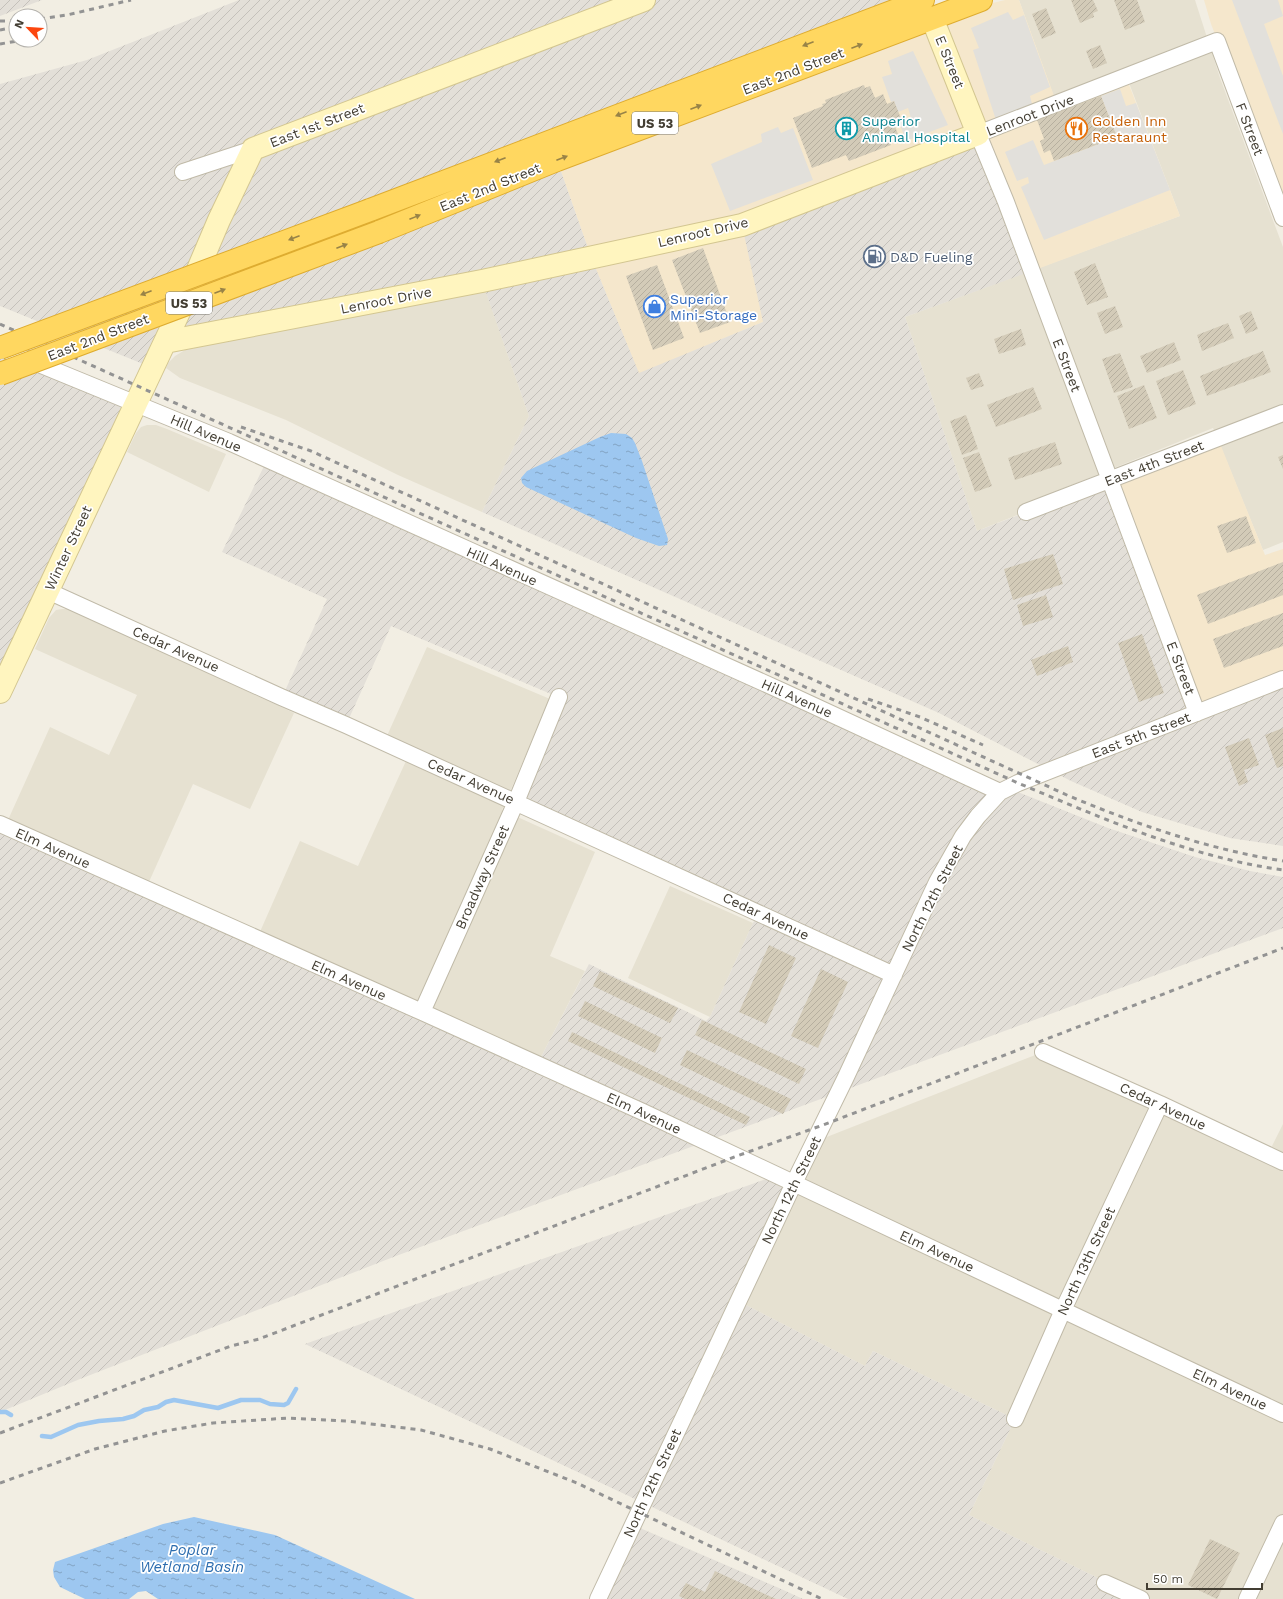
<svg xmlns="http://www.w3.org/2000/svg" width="1283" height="1599" font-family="'Work Sans',sans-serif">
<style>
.residential{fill:#e6e1d1}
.commercial{fill:#f5e7cc}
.industrial{fill:url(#industrial-furrows)}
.parking{fill:#e2e0db}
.water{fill:url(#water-ripples)}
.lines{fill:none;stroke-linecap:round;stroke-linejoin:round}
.stream{stroke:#9dc7f0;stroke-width:4.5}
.building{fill:url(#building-hatch)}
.street-casing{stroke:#c0baa8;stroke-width:18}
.secondary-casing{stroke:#d3c691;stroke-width:24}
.highway-casing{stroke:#deac30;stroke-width:24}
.street{stroke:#fff;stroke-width:16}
.secondary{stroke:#fff5bf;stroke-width:22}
.highway{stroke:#ffd760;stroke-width:22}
.rail{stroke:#939393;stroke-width:3;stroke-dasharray:5 5;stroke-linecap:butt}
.highway-bridge-casing{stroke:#deac30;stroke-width:24;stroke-linecap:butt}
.highway-bridge{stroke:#ffd760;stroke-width:22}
.oneway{fill:#988347}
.labels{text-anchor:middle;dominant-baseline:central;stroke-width:3.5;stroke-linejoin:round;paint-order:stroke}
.shield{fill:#fff;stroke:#7b7870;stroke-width:1}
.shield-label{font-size:13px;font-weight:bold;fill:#433e33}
.street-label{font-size:14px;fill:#433e33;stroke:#fff}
.culture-label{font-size:14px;fill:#0d838f;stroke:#fff;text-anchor:start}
.food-label{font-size:14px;fill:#c56008;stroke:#fff;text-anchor:start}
.service-label{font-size:14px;fill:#4e5e75;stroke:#fff;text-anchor:start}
.shop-label{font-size:14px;fill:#366cbe;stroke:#fff;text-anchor:start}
.water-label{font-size:15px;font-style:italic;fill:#2c6daf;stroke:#fff}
</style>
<defs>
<pattern id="industrial-furrows" width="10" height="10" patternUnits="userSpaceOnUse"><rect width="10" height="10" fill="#e3dfd8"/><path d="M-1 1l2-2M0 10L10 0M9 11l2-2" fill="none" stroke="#c4c0ba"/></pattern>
<pattern id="water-ripples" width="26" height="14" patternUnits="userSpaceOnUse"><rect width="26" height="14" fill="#9dc7f0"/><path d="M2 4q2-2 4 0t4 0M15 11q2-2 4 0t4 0" fill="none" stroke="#82a3c3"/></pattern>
<pattern id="building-hatch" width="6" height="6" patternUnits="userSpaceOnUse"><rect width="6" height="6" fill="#d3cbb8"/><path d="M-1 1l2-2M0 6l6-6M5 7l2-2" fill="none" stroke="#b6af9f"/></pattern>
</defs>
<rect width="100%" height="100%" fill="#f2eee3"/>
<path class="residential" d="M 1019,0 L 1195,0 L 1220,78 L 1283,247 L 1283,542 L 1263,550 L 1213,428 L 1022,505 L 1020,514 L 977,531 L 905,317 L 1180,216 L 1124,70 L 1054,97 Z
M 485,289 L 529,416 L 482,512 L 398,475 L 286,420 L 180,378 L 166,368 L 168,363 L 175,356 L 185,350 Z
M 147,425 L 156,425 L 167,429 L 226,454 L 209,492 L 127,452 L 136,433 L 141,427 Z
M 62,609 L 70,609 L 294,713 L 250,809 L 193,784 L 148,884 L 8,820 L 50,727 L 109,755 L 137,695 L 35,649 L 49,618 L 56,610 Z
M 427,647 L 550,699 L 502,810 L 595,852 L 550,956 L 585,971 L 540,1059 L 259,934 L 300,841 L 358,866 L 411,750 L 386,738 Z
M 670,886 L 753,923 L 710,1017 L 628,978 Z
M 1043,1052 L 1260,1151 L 1272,1146 L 1283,1124 L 1283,1599 L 1141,1599 L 969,1515 L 1015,1419 L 873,1351 L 865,1366 L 738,1301 L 814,1142 Z"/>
<path class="commercial" d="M 1005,0 L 1019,0 L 1057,104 L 1126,77 L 1180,216 L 1032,271 L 763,322 L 639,374 L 591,257 L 557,160 L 932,18 Z
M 1204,0 L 1283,0 L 1283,206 L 1211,24 Z
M 1219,441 L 1265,555 L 1283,549 L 1283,679 L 1197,713 L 1110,480 Z"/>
<path class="industrial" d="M 0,0 L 42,0 L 0,16 Z
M 239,0 L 923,0 L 370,210 L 379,231 L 557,160 L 591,257 L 639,373 L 763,322 L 742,225 L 978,134 L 1032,271 L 905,317 L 977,531 L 1110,480 L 1197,712 L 1283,679 L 1283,846 L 1230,838 L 1142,812 L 1071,781 L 939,713 L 482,512 L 529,416 L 482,281 L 165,342 L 153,368 L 0,306 L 0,84 L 87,60 Z
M 0,348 L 136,404 L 0,692 Z
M 267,460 L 1008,788 L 1108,828 L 1195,857 L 1250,871 L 1283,877 L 1283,928 L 396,1256 L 80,1379 L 0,1412 L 0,824 L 540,1059 L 589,964 L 706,1021 L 710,1017 L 753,923 L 758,914 L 516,802 L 558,697 L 391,626 L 346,725 L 284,693 L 327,599 L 222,552 Z
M 777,1175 L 794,1183 L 738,1301 L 865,1366 L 873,1351 L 1015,1419 L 969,1515 L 1141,1599 L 848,1599 L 305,1344 Z
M 640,1528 L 779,1588 L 803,1599 L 607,1599 Z"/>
<path class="parking" d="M 1232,0 L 1278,0 L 1283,16 L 1264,24 L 1283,76 L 1283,134 Z
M 1008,12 L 1013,20 L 1024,15 L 1050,87 L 1030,96 L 1032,104 L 996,120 L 973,50 L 979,48 L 971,28 Z
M 913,51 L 948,125 L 906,141 L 899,122 L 911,118 L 908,108 L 898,112 L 894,101 L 891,102 L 882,77 L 892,74 L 888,61 Z
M 1120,89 L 1126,106 L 1136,103 L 1170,190 L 1044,240 L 1021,187 L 1029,183 L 1028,177 L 1017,181 L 1005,152 L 1033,140 L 1044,165 L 1117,137 L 1101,96 Z
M 778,127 L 781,133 L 793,128 L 813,180 L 730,211 L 711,164 L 762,142 L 761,134 Z"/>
<path class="water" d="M 611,433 L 626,434 L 632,438 L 635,443 L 642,461 L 668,539 L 667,545 L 659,546 L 636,538 L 526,487 L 522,483 L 521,478 L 527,471 L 600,437 Z
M 194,1517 L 275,1535 L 415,1599 L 158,1599 L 146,1591 L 138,1592 L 129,1599 L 85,1599 L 60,1587 L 54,1577 L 53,1570 L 55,1562 L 163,1524 Z"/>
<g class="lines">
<path class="stream" d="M 0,1412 L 6,1412 L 11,1415
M 42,1436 L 51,1437 L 78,1425 L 99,1421 L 123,1419 L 134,1416 L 144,1410 L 158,1407 L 166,1402 L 174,1400 L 218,1408 L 241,1400 L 260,1400 L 270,1404 L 284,1405 L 288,1403 L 296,1389"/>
</g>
<path class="building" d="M 1071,0 L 1093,0 L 1098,11 L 1093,13 L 1094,17 L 1080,23 Z
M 1114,0 L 1137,0 L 1145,22 L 1125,30 Z
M 1046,8 L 1056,33 L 1042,39 L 1032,14 Z
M 1100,45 L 1107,63 L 1093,69 L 1086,51 Z
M 864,85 L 865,88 L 870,86 L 875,98 L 883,94 L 887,104 L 894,101 L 902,121 L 894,124 L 898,134 L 888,138 L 891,145 L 849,161 L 846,155 L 812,168 L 793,118 L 823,106 L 822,104 L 826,103 L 825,100 Z
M 1101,96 L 1117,137 L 1054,161 L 1050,150 L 1044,153 L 1040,141 L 1044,139 L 1037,120 Z
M 703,248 L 730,322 L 700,333 L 672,260 Z
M 1095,263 L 1108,297 L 1087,305 L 1074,272 Z
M 657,265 L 684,338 L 653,350 L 626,276 Z
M 1115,306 L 1123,327 L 1105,334 L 1097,313 Z
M 1251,311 L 1258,329 L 1246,334 L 1239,316 Z
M 1228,323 L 1234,338 L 1202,351 L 1197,335 Z
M 1021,329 L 1026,345 L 999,354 L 994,339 Z
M 1174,342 L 1181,360 L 1147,373 L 1140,356 Z
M 1263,351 L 1271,372 L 1207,396 L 1200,376 Z
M 1120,353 L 1133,387 L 1114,393 L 1102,359 Z
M 1183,370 L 1196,404 L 1168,415 L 1156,381 Z
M 979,373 L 984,386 L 971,390 L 966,378 Z
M 1144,385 L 1157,418 L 1129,429 L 1117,396 Z
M 1033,387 L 1042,409 L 996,427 L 987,405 Z
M 966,415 L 978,449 L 962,455 L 950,421 Z
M 1055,442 L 1062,464 L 1015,480 L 1008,458 Z
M 979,452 L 992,486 L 975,492 L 963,458 Z
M 1283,455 L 1283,469 L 1278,457 Z
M 1246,516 L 1256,543 L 1227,553 L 1217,526 Z
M 1053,554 L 1063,584 L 1013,600 L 1004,569 Z
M 1283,562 L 1283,595 L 1208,624 L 1197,595 Z
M 1046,595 L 1053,617 L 1023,626 L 1017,605 Z
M 1283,613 L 1283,646 L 1224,668 L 1213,639 Z
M 1142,634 L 1164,693 L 1139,702 L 1118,643 Z
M 1068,646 L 1073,662 L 1037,676 L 1031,660 Z
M 1283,728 L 1283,766 L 1277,768 L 1265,735 Z
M 1249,738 L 1259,765 L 1244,770 L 1248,782 L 1239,786 L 1225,747 Z
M 769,945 L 796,958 L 766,1024 L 739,1012 Z
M 821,969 L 848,982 L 818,1048 L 791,1036 Z
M 600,971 L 678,1008 L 670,1023 L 593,986 Z
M 585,1001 L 662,1038 L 655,1053 L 578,1016 Z
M 702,1020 L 806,1069 L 799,1084 L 695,1035 Z
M 572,1032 L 750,1117 L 746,1125 L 568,1041 Z
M 687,1050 L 791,1099 L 783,1114 L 680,1065 Z
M 1210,1539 L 1240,1553 L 1217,1599 L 1188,1585 Z
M 715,1571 L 754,1589 L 776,1599 L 685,1599 L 679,1596 L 686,1583 L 705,1592 Z"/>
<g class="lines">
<defs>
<path id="street" d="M 183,172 L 253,149
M 0,348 L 229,442 L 784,692 L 1000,792
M 1026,512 L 1283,413
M 48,591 L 281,697 L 346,725 L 894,975
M 1197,713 L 1006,202 L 978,134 L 1217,41 L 1283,218
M 0,824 L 422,1012 L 643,1112 L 1283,1414
M 422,1012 L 516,802 L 559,697
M 1043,1052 L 1160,1104 L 1283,1162
M 1015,1419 L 1063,1310 L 1160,1104
M 1105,1583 L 1141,1599
M 598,1599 L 794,1183 L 845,1079 L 937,882 L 963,836 L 978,816 L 1000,792 L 1018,783 L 1283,679
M 1247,1599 L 1283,1523"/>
<path id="secondary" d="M 165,342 L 482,281 L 742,225 L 978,134 L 932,18
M 0,692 L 188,293 L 219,220 L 253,149 L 644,0"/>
<path id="highway" d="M 370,210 L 923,0
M 379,232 L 557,160 L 981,0"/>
</defs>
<use href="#street" class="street-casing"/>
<use href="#secondary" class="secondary-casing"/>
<use href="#highway" class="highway-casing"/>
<use href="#street" class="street"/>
<use href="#secondary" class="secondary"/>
<use href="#highway" class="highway"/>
<path class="rail" d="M 40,19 L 67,15 L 131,0
M 0,21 L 16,21
M 0,30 L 16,27
M 0,44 L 23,40
M 0,324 L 1018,783 C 1104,819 1190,857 1283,870
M 241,427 L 311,451 L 1069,796 C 1139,825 1207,849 1283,861
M 868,699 L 920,717 L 983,745
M 0,1433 L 231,1346 L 259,1339 L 737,1156 L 823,1125 L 1283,948
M 0,1483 L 95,1449 L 165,1431 L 213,1423 L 288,1418 L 347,1421 L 421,1430 L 490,1449 L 577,1483 L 822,1599"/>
<defs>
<path id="highway-bridge" d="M 0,348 L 370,210
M 0,374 L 379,232"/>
</defs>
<use href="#highway-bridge" class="highway-bridge-casing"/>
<use href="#highway-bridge" class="highway-bridge"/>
</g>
<defs><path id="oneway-solid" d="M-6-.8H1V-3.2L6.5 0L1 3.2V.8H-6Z"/></defs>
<g class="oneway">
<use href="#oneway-solid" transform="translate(808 44) rotate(159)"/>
<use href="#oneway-solid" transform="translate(857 46) rotate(-21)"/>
<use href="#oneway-solid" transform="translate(696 107) rotate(-21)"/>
<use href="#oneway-solid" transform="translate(621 114) rotate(159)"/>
<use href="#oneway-solid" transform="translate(562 158) rotate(-21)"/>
<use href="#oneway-solid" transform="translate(500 160) rotate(159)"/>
<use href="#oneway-solid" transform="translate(415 217) rotate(-22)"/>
<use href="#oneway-solid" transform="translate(294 238) rotate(159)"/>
<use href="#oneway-solid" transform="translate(342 246) rotate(-21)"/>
<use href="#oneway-solid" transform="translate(220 291) rotate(-21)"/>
<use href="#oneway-solid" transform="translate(146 293) rotate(159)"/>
</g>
<defs>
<symbol id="building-ring" viewBox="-11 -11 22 22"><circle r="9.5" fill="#fff" stroke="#0f9aa8" stroke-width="1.5"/><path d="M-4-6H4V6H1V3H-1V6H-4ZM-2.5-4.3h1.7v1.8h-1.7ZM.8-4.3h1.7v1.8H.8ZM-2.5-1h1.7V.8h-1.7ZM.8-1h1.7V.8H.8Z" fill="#0f9aa8"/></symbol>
<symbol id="restaurant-ring" viewBox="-11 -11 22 22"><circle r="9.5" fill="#fff" stroke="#e8710a" stroke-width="1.5"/><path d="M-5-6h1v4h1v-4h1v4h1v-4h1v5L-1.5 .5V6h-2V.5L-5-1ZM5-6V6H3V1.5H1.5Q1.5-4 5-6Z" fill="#e8710a"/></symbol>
<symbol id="fuel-ring" viewBox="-11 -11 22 22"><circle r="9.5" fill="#fff" stroke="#5c6f8a" stroke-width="1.5"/><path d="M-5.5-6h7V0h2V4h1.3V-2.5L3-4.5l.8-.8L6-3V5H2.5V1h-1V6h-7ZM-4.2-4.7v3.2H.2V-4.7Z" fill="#5c6f8a"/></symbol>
<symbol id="shop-ring" viewBox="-11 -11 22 22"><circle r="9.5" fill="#fff" stroke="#3f7fe0" stroke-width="1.5"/><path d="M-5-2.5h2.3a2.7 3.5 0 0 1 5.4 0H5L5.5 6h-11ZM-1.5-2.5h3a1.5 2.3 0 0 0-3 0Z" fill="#3f7fe0"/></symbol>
</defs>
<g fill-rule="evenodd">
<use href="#building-ring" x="834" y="116" width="25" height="25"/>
<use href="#restaurant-ring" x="1064" y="116" width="25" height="25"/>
<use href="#fuel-ring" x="862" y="244" width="25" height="25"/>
<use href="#shop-ring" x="642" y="294" width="25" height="25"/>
</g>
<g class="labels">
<g class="shield">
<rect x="632" y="112" width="46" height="22" rx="3"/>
<rect x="166" y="292" width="46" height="22" rx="3"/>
</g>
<g class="shield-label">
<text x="655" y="123">US 53</text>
<text x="189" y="303">US 53</text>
</g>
<g class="street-label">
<text transform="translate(950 62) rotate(68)">E Street</text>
<text transform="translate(793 71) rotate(-21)">East 2nd Street</text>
<text transform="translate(1030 115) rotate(-21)">Lenroot Drive</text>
<text transform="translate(317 125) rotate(-21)">East 1st Street</text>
<text transform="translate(1250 129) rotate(69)">F Street</text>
<text transform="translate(490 187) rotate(-22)">East 2nd Street</text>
<text transform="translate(703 232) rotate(-13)">Lenroot Drive</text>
<text transform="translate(386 300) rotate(-11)">Lenroot Drive</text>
<text transform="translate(98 337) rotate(-21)">East 2nd Street</text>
<text transform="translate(1067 365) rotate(69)">E Street</text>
<text transform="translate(206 433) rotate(23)">Hill Avenue</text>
<text transform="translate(1154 463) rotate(-21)">East 4th Street</text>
<text transform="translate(68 548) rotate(-65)">Winter Street</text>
<text transform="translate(502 566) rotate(24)">Hill Avenue</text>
<text transform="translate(176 649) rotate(24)">Cedar Avenue</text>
<text transform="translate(1181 668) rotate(69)">E Street</text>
<text transform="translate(797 698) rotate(24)">Hill Avenue</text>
<text transform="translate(1141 735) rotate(-21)">East 5th Street</text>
<text transform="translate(471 781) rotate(24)">Cedar Avenue</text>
<text transform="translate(53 848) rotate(24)">Elm Avenue</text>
<text transform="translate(482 877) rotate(-66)">Broadway Street</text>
<text transform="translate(932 898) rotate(-63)">North 12th Street</text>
<text transform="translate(766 916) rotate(25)">Cedar Avenue</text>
<text transform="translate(349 980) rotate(24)">Elm Avenue</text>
<text transform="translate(1163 1106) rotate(25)">Cedar Avenue</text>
<text transform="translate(644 1113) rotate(25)">Elm Avenue</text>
<text transform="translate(791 1190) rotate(-64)">North 12th Street</text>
<text transform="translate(937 1251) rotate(25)">Elm Avenue</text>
<text transform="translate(1086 1261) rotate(-65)">North 13th Street</text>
<text transform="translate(1230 1389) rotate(25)">Elm Avenue</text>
<text transform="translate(652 1483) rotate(-65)">North 12th Street</text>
</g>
<g class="culture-label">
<text x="862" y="121">Superior<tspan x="862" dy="16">Animal Hospital</tspan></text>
</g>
<g class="food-label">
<text x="1092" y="121">Golden Inn<tspan x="1092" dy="16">Restaraunt</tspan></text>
</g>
<g class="service-label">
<text x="890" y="257">D&amp;D Fueling</text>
</g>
<g class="shop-label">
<text x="670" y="299">Superior<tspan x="670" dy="16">Mini-Storage</tspan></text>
</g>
<g class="water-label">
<text x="192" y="1550">Poplar<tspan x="192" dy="17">Wetland Basin</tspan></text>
</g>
</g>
<g transform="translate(28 28) rotate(295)"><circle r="19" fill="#ffffff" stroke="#b4b2ad"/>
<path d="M0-3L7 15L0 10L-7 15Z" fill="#fc460f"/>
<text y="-6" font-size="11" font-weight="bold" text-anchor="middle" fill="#433e33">N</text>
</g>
<path d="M1147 1583v6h115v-6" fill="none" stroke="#433e33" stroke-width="2"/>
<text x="1153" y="1583" font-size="12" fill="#433e33" stroke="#ffffff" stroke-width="3" paint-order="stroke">50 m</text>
</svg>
